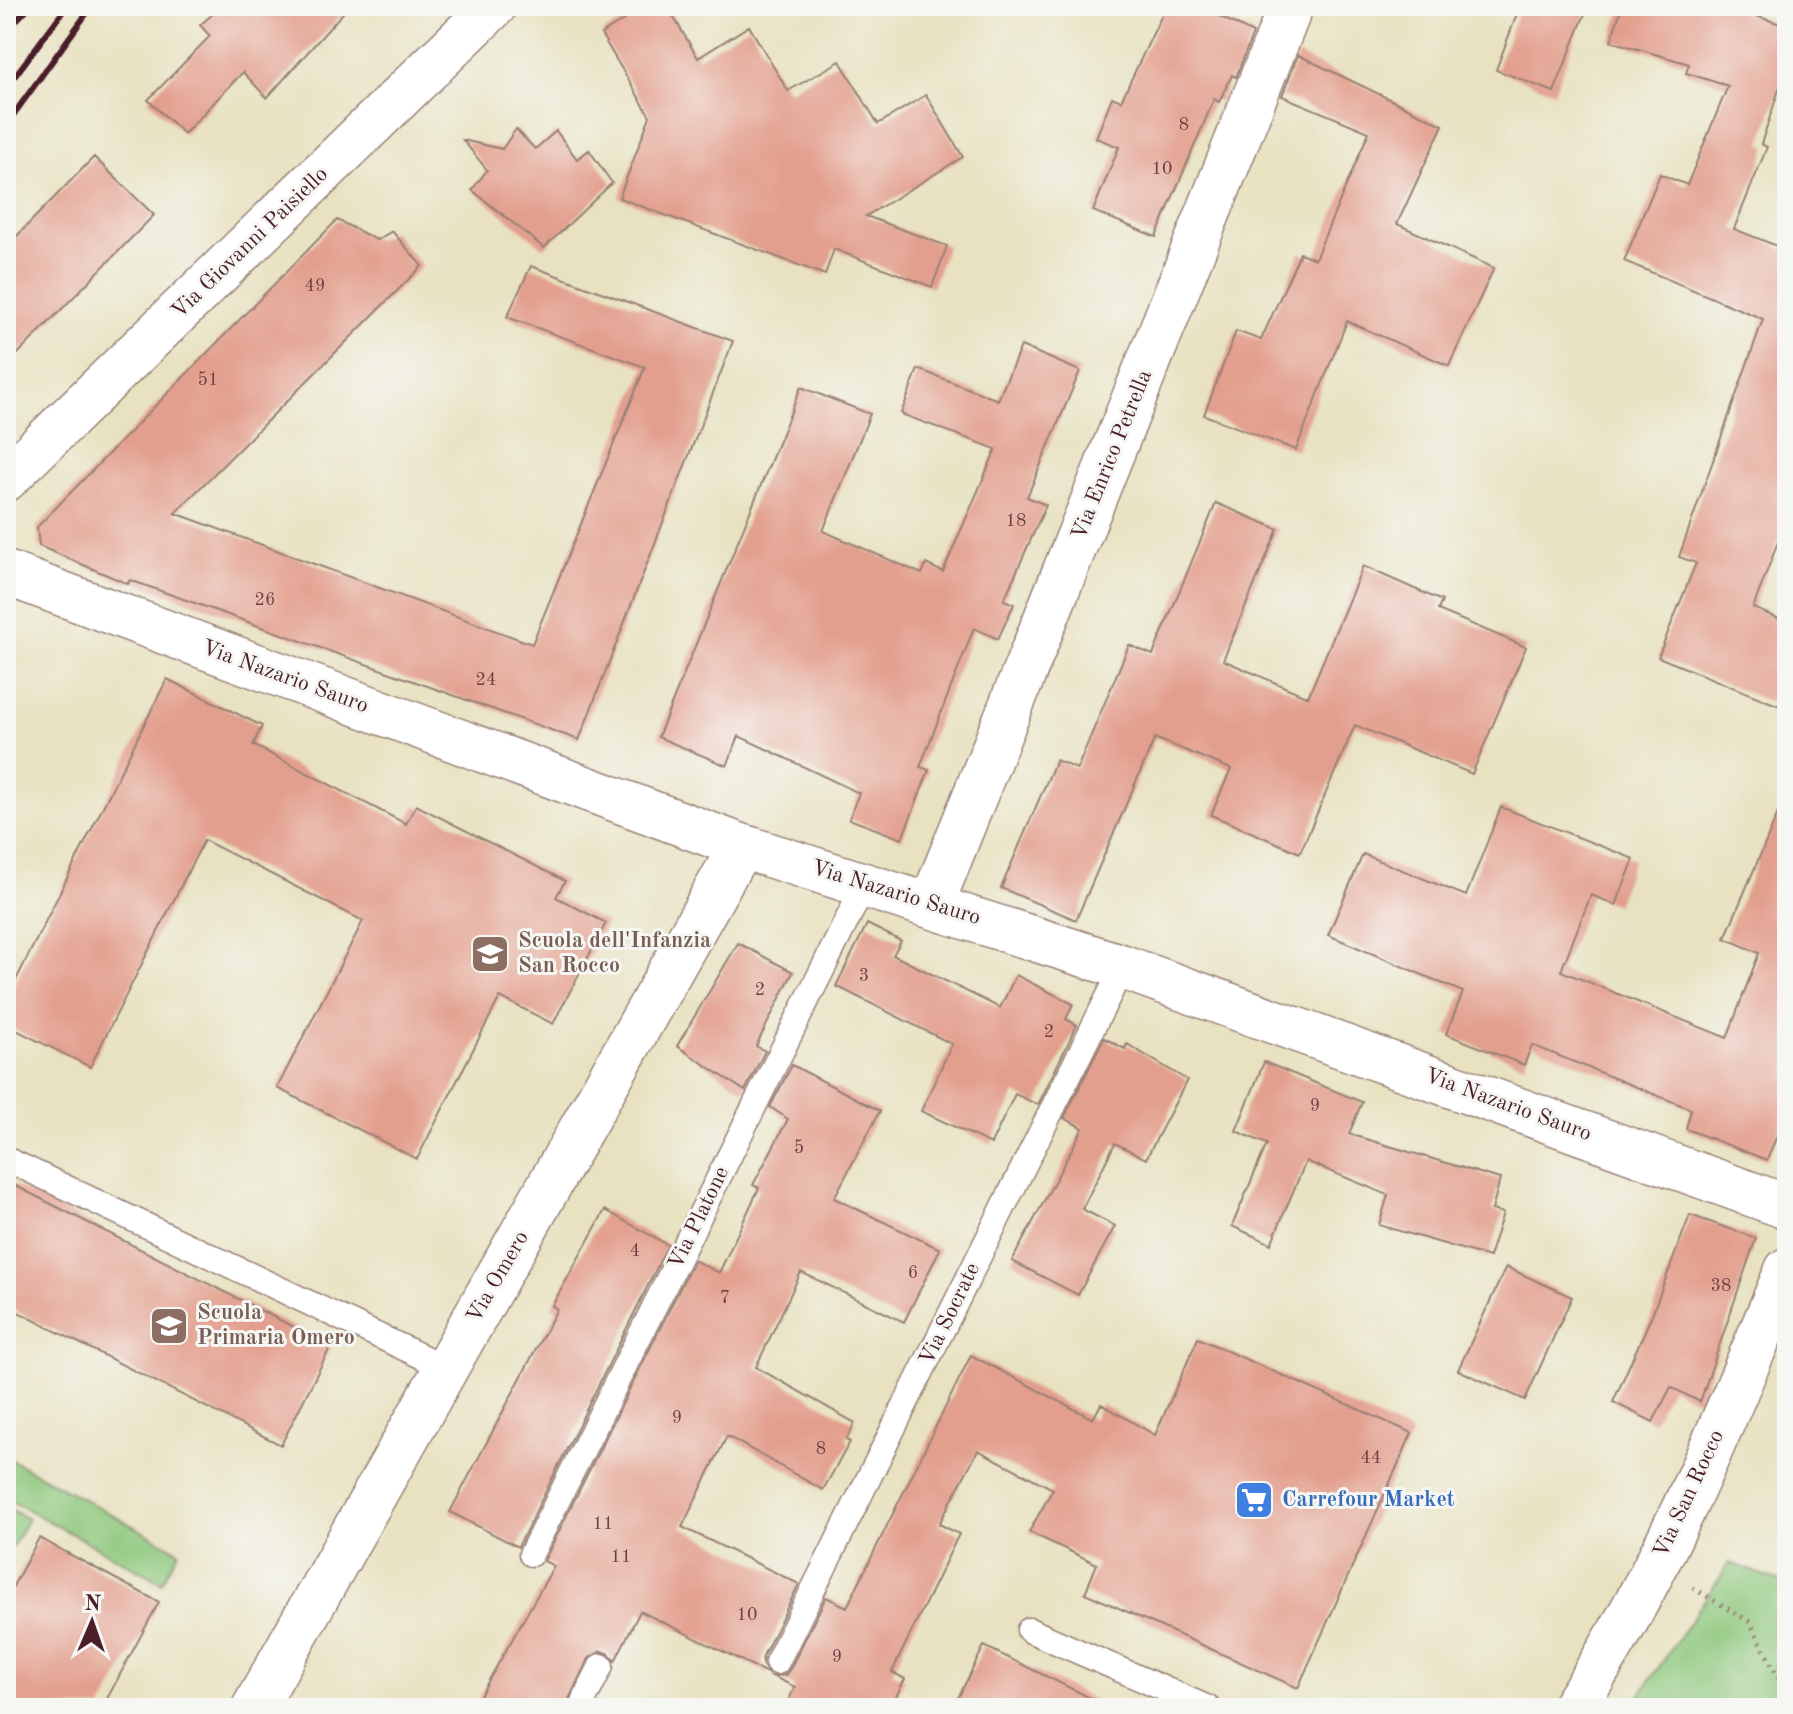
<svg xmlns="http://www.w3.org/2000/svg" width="1793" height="1714" font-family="'Old Standard TT',serif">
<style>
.green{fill:#8ec77b;stroke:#6c7353;stroke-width:2}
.building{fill:#e39f8d}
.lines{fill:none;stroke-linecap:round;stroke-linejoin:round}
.lane-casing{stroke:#998076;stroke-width:27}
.street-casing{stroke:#998076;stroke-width:47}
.path{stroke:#998076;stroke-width:5;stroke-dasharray:2 6;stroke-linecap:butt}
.lane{stroke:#fff;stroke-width:24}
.street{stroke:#fff;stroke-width:44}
.rail{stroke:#4a1f2b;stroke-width:6}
.labels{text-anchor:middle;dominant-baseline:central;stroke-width:6;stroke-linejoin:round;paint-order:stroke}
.number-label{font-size:18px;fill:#703f44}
.street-label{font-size:22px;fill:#4a1f2b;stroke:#f6f6f2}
.education-label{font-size:22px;font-weight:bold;fill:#785e54;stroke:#f6f6f2;text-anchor:start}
.shop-label{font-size:22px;font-weight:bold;fill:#366cbe;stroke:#f6f6f2;text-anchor:start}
</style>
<rect width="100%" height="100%" fill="#f6f6f2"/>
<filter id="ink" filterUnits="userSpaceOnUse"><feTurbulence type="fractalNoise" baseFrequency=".0125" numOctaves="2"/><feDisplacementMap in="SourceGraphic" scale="16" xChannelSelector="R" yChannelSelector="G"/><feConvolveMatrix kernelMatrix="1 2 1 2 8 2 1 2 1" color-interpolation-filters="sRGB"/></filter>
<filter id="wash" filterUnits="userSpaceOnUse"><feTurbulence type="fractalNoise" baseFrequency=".006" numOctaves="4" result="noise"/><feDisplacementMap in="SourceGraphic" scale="32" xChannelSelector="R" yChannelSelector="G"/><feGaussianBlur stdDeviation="1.8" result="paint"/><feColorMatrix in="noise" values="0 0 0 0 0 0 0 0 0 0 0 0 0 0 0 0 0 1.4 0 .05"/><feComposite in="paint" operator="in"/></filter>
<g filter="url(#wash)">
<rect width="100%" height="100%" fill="#e8e2c1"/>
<path class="green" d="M 6,1457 L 179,1551 L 162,1583 L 6,1498 Z
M 6,1507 L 28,1519 L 6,1558 Z
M 1730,1563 L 1787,1584 L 1787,1708 L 1631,1708 Z"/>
<g id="blocks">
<path class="building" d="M 222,6 L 349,6 L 267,98 L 243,72 L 184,134 L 148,100 L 210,36 L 200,25 Z
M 647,6 L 667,6 L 698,58 L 749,26 L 788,91 L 840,61 L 878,124 L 926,95 L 963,157 L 866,216 L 947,246 L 932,287 L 834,249 L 825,275 L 619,198 L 650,116 L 601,34 Z
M 1166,6 L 1199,6 L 1253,33 L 1236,77 L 1232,75 L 1219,102 L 1214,99 L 1156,237 L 1093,211 L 1119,147 L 1096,138 L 1112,97 L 1121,101 Z
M 1520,6 L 1588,6 L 1554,92 L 1496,70 Z
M 1622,6 L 1725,6 L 1787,26 L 1787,65 L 1761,144 L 1767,147 L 1734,229 L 1787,250 L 1787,518 L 1753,608 L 1787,622 L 1787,709 L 1658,657 L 1696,563 L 1679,557 L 1763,319 L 1624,261 L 1660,174 L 1687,185 L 1728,86 L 1686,73 L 1689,64 L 1611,41 Z
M 1298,55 L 1443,125 L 1397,224 L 1494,268 L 1449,366 L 1347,321 L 1296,450 L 1204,415 L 1236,331 L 1261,340 L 1300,253 L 1315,259 L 1369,132 L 1282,96 Z
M 516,129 L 535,149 L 556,131 L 577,159 L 589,150 L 612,183 L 544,248 L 472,190 L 487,170 L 463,140 L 502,149 Z
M 94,157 L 154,215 L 6,366 L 6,247 Z
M 337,220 L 377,240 L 392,231 L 422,266 L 175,513 L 532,644 L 645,367 L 507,317 L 531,266 L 733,341 L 579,740 L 130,580 L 128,584 L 39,546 L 37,527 Z
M 1021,346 L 1080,371 L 1027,497 L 1046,505 L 1004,600 L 1014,604 L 998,639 L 974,628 L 920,767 L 929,770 L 902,839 L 849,819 L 859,793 L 739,736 L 727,766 L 658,737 L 801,387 L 870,414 L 823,531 L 922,574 L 926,564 L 943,572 L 996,449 L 901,414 L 918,369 L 998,400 Z
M 1216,503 L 1278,529 L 1223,660 L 1308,697 L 1363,566 L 1442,601 L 1438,610 L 1526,647 L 1472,774 L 1355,725 L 1300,853 L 1211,815 L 1231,769 L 1155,738 L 1076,920 L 1001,888 L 1056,760 L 1077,769 L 1129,645 L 1153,655 Z
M 167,679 L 262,726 L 253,745 L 406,824 L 416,805 L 565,881 L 556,897 L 606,923 L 553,1024 L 500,997 L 417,1159 L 277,1088 L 363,921 L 204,840 L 90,1067 L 6,1025 L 6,1000 Z
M 1787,792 L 1787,1111 L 1767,1160 L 1686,1129 L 1691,1109 L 1532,1045 L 1524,1065 L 1446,1034 L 1463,992 L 1328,935 L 1363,854 L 1466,896 L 1501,807 L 1634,859 L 1616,905 L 1591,895 L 1561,971 L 1727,1038 L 1759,953 L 1725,938 Z
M 867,924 L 901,941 L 893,955 L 1000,1008 L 1016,975 L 1073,1004 L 1066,1019 L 1077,1025 L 1038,1105 L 1015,1094 L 991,1144 L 921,1111 L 952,1044 L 836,986 Z
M 738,943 L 793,972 L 756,1046 L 765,1051 L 745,1091 L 677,1046 Z
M 1104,1038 L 1125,1049 L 1127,1044 L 1187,1080 L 1146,1159 L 1115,1143 L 1082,1209 L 1115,1226 L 1078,1295 L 1012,1261 L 1083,1128 L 1064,1118 Z
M 1264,1062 L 1362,1102 L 1349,1134 L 1500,1179 L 1492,1210 L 1503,1213 L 1489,1257 L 1379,1225 L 1388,1195 L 1306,1161 L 1271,1244 L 1232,1226 L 1267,1144 L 1236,1131 Z
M 792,1065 L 880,1111 L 834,1198 L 940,1249 L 904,1322 L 801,1272 L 756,1367 L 855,1423 L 846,1440 L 850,1442 L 823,1490 L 727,1436 L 682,1527 L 799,1584 L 763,1656 L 762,1664 L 769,1674 L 640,1611 L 615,1661 L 608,1653 L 601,1651 L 588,1659 L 565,1708 L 473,1708 L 554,1566 L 544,1561 L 694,1260 L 719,1273 L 759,1188 L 753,1185 L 788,1119 L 770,1107 Z
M 6,1181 L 331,1346 L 281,1445 L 6,1306 Z
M 605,1210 L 668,1245 L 518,1547 L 450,1512 L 557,1309 L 552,1306 Z
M 1690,1215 L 1756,1238 L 1700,1402 L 1671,1387 L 1653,1422 L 1613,1402 L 1651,1317 Z
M 1506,1267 L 1572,1297 L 1525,1400 L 1458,1370 Z
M 1198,1338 L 1412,1433 L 1298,1688 L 1085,1593 L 1097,1564 L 1029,1532 L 1053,1489 L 978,1450 L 939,1524 L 959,1534 L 892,1672 L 905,1679 L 890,1708 L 785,1708 L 795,1687 L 772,1676 L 785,1675 L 790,1669 L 826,1597 L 847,1607 L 971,1355 L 1093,1419 L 1101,1404 L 1155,1435 Z
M 39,1538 L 159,1602 L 102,1708 L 6,1708 L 6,1599 Z
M 984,1646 L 1111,1708 L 953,1708 Z"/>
</g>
</g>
<g filter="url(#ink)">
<use href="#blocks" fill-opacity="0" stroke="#998076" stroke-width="2"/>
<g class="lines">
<defs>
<path id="lane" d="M 6,1159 L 446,1368
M 531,1554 L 866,882
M 1029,1630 L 1208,1708
M 777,1662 L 1123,967
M 580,1708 L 601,1666"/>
<path id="street" d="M 6,479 L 494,6
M 6,573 L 741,846 L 1123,967 L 1787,1207
M 932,903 L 1291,6
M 254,1708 L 741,846
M 1573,1708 C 1664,1572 1724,1420 1787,1270"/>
</defs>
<use href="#lane" class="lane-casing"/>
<use href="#street" class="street-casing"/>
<path class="path" d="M 1693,1588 L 1750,1622 L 1787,1694"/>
<use href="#lane" class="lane"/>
<use href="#street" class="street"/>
<path class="rail" d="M 6,31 L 30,6
M 6,88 L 67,6
M 6,125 L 92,6"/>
</g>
</g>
<defs>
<symbol id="school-square" viewBox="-11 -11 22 22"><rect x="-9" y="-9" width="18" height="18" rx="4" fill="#8d6e63" stroke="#f6f6f2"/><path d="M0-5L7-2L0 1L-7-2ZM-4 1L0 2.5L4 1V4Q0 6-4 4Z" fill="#fff"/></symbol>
<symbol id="supermarket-square" viewBox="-11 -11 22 22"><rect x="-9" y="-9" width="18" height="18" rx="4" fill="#3f7fe0" stroke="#f6f6f2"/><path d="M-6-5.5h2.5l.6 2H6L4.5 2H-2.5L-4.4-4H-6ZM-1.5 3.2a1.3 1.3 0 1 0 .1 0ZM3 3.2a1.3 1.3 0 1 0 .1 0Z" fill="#fff"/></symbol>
</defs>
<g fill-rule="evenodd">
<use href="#school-square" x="468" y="932" width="44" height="44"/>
<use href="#school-square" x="147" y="1304" width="44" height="44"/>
<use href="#supermarket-square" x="1232" y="1478" width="44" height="44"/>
</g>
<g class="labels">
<g class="number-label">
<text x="1184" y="125">8</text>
<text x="1162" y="169">10</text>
<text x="315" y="286">49</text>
<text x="208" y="380">51</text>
<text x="1016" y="521">18</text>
<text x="265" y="600">26</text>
<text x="486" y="680">24</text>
<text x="864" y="976">3</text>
<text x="760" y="990">2</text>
<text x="1049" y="1032">2</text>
<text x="1315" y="1106">9</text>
<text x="799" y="1148">5</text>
<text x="635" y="1251">4</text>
<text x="913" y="1273">6</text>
<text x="1721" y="1286">38</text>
<text x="725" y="1298">7</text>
<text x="677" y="1418">9</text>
<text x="821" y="1449">8</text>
<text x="1371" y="1458">44</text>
<text x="603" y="1524">11</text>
<text x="621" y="1557">11</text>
<text x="747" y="1615">10</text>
<text x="837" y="1657">9</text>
</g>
<g class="street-label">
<text transform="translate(250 243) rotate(-44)">Via Giovanni Paisiello</text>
<text transform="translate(1112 455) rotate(-68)">Via Enrico Petrella</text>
<text transform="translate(285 677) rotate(20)">Via Nazario Sauro</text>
<text transform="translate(896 893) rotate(17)">Via Nazario Sauro</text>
<text transform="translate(1508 1105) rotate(20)">Via Nazario Sauro</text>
<text transform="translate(699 1218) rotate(-64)">Via Platone</text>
<text transform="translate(498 1277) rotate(-60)">Via Omero</text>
<text transform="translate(950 1314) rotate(-64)">Via Socrate</text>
<text transform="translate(1689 1494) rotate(-65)">Via San Rocco</text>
</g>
<g class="education-label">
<text x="518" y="941">Scuola dell'Infanzia<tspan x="518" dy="25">San Rocco</tspan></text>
<text x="197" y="1313">Scuola<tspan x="197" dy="25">Primaria Omero</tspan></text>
</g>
<g class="shop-label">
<text x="1282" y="1500">Carrefour Market</text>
</g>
</g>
<rect width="1793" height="1714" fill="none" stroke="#f6f6f2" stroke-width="32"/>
<g transform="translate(92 1622) rotate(2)" stroke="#f6f6f2" stroke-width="6" paint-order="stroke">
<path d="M0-6L14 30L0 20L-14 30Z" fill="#4a1f2b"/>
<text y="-12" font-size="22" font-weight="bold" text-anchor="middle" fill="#4a1f2b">N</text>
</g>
</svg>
